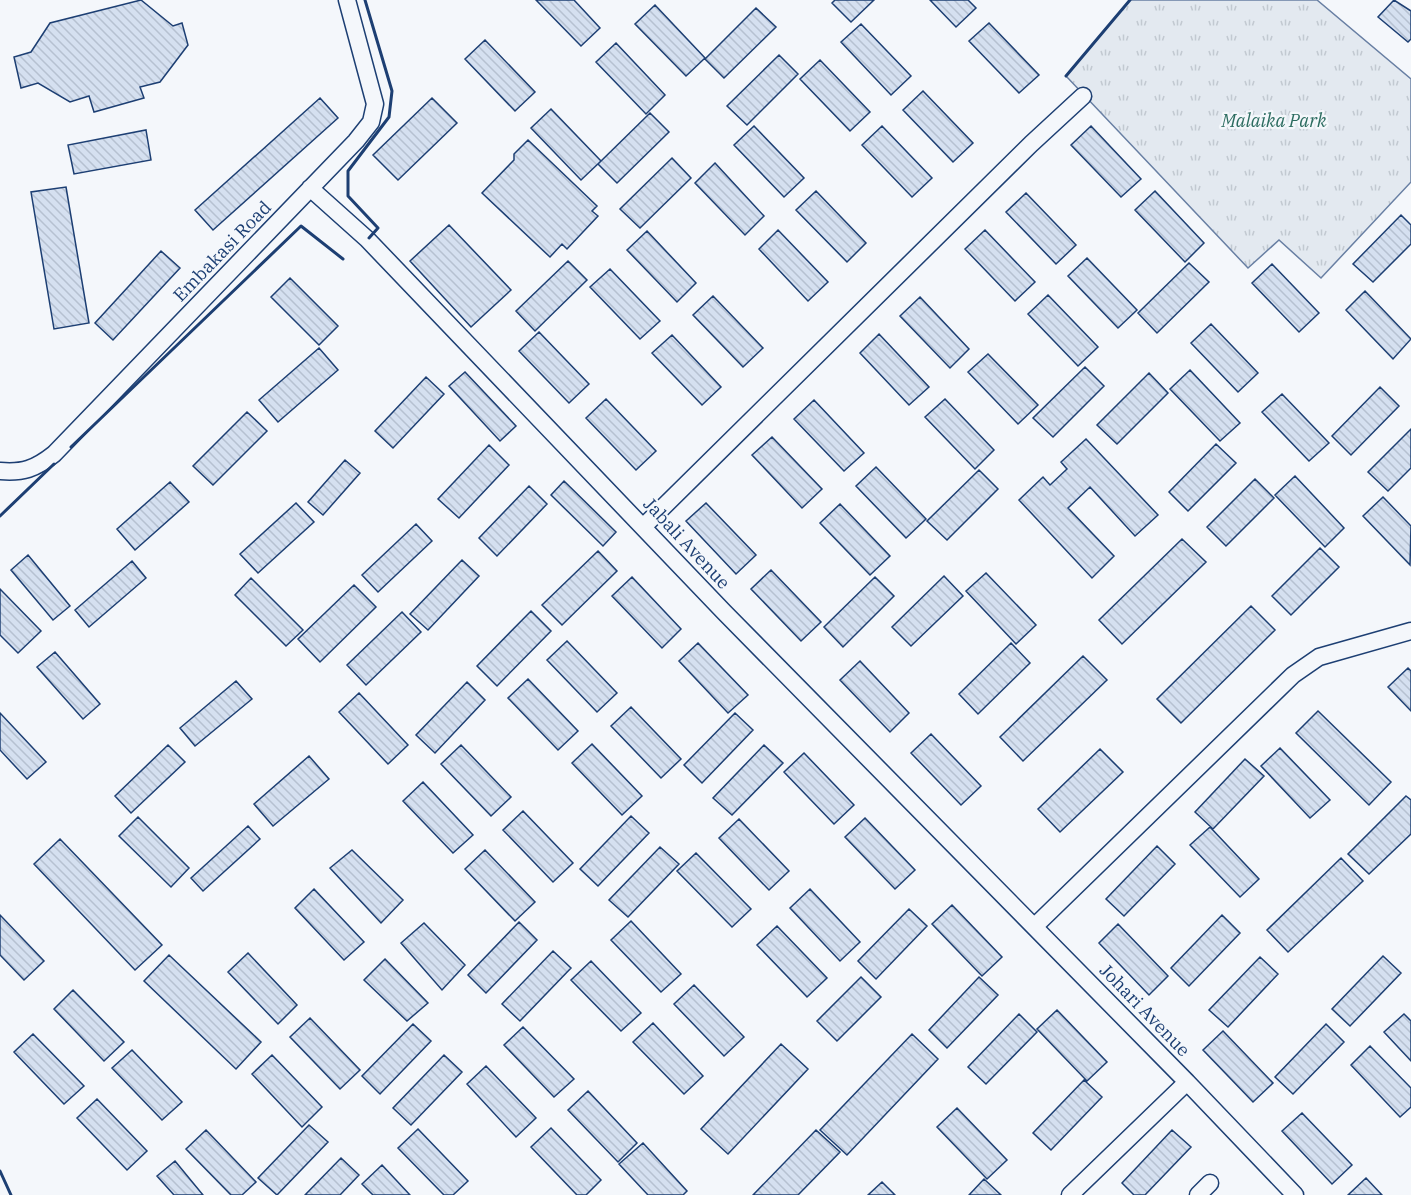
<svg xmlns="http://www.w3.org/2000/svg" width="1411" height="1195" font-family="'IBM Plex Serif',serif">
<style>
.park{fill:url(#park-tufts);stroke:#687fa3;stroke-width:1.5}
.building{fill:url(#building-back-hatch);stroke:#1d3f73;stroke-width:1.5}
.lines{fill:none;stroke-linecap:round;stroke-linejoin:round}
.minor-casing{stroke:#1d3f73;stroke-width:19}
.minor{stroke:#f4f7fb;stroke-width:16}
.wall{stroke:#1d3f73;stroke-width:3}
.labels{text-anchor:middle;dominant-baseline:central;stroke-width:4.5;stroke-linejoin:round;paint-order:stroke}
.park-label{font-size:18px;font-style:italic;fill:#2c6c60;stroke:#f4f7fb}
.street-label{font-size:18px;fill:#1d3f73;stroke:#f4f7fb}
</style>
<defs>
<pattern id="park-tufts" width="24" height="20" patternUnits="userSpaceOnUse" patternTransform="scale(1.5)"><rect width="24" height="20" fill="#e3e9f0"/><path d="M3 7l-1-3M5 7V3M7 7l1-3M15 17l-1-3M17 17v-4M19 17l1-3" fill="none" stroke="#c2c9d1"/></pattern>
<pattern id="building-back-hatch" width="6" height="6" patternUnits="userSpaceOnUse" patternTransform="scale(1.5)"><rect width="6" height="6" fill="#d5e0f0"/><path d="M-1 5l2 2M0 0l6 6M5-1l2 2" fill="none" stroke="#b6c1d1"/></pattern>
</defs>
<rect width="100%" height="100%" fill="#f4f7fb"/>
<path class="park" d="M 1130,0 L 1317,0 L 1411,79 L 1411,182 L 1321,278 L 1279,240 L 1248,268 L 1066,76 Z"/>
<path class="building" d="M 141,0 L 173,26 L 182,23 L 188,45 L 160,82 L 140,87 L 144,98 L 94,112 L 89,96 L 70,102 L 38,83 L 21,88 L 14,57 L 31,52 L 50,23 Z
M 536,0 L 574,0 L 600,28 L 581,46 Z
M 835,0 L 874,0 L 851,22 L 832,3 Z
M 930,0 L 968,0 L 976,8 L 956,27 Z
M 1394,0 L 1411,11 L 1411,39 L 1408,42 L 1378,17 Z
M 655,5 L 705,58 L 686,76 L 635,24 Z
M 756,8 L 776,27 L 724,78 L 705,59 Z
M 989,23 L 1039,75 L 1019,93 L 969,41 Z
M 861,24 L 911,76 L 891,95 L 841,42 Z
M 485,40 L 535,92 L 515,111 L 465,59 Z
M 616,43 L 665,95 L 646,114 L 596,62 Z
M 779,55 L 798,74 L 747,125 L 727,106 Z
M 820,60 L 870,112 L 850,131 L 800,79 Z
M 923,91 L 973,143 L 953,162 L 903,110 Z
M 320,98 L 338,118 L 213,230 L 195,210 Z
M 432,98 L 457,123 L 398,180 L 373,155 Z
M 551,109 L 601,161 L 581,180 L 531,128 Z
M 650,113 L 669,132 L 617,183 L 598,164 Z
M 754,126 L 804,178 L 784,197 L 734,145 Z
M 882,126 L 932,178 L 912,197 L 862,145 Z
M 1091,126 L 1141,179 L 1121,197 L 1071,145 Z
M 146,130 L 151,160 L 74,174 L 68,145 Z
M 528,140 L 597,206 L 592,211 L 598,216 L 567,249 L 562,244 L 550,257 L 482,193 L 514,160 L 514,154 Z
M 672,158 L 691,178 L 640,228 L 620,209 Z
M 715,163 L 764,216 L 745,235 L 695,183 Z
M 66,187 L 89,323 L 54,329 L 31,192 Z
M 816,191 L 866,243 L 847,262 L 796,210 Z
M 1155,191 L 1204,243 L 1185,262 L 1135,210 Z
M 1026,193 L 1076,245 L 1056,264 L 1006,212 Z
M 1401,215 L 1411,225 L 1411,244 L 1373,282 L 1353,264 Z
M 449,225 L 511,290 L 471,327 L 410,261 Z
M 778,230 L 828,282 L 808,301 L 759,249 Z
M 985,230 L 1035,282 L 1015,301 L 965,249 Z
M 647,231 L 696,283 L 677,302 L 627,250 Z
M 161,251 L 180,268 L 113,340 L 95,323 Z
M 1087,258 L 1137,310 L 1118,328 L 1068,276 Z
M 568,261 L 587,280 L 535,331 L 516,311 Z
M 1189,263 L 1209,282 L 1157,333 L 1138,313 Z
M 1272,264 L 1319,313 L 1299,332 L 1252,283 Z
M 610,269 L 660,321 L 640,339 L 590,287 Z
M 290,278 L 338,326 L 319,345 L 271,297 Z
M 1365,291 L 1411,339 L 1393,359 L 1346,310 Z
M 1048,295 L 1098,347 L 1078,366 L 1028,314 Z
M 713,296 L 763,348 L 743,367 L 693,315 Z
M 920,297 L 969,349 L 950,368 L 900,316 Z
M 1211,324 L 1258,373 L 1238,392 L 1191,343 Z
M 539,332 L 589,384 L 569,403 L 519,351 Z
M 879,334 L 929,387 L 909,405 L 860,353 Z
M 672,335 L 721,387 L 702,405 L 652,353 Z
M 319,348 L 338,370 L 278,422 L 259,400 Z
M 988,354 L 1038,405 L 1018,424 L 968,372 Z
M 1085,367 L 1104,386 L 1053,437 L 1033,418 Z
M 1190,370 L 1240,423 L 1220,441 L 1170,389 Z
M 465,372 L 516,426 L 500,441 L 449,386 Z
M 1149,373 L 1168,393 L 1117,444 L 1097,425 Z
M 426,377 L 444,394 L 393,448 L 375,431 Z
M 1380,387 L 1399,406 L 1351,455 L 1332,436 Z
M 1282,394 L 1329,443 L 1309,461 L 1262,412 Z
M 606,399 L 656,451 L 636,470 L 586,418 Z
M 945,399 L 994,450 L 975,469 L 925,417 Z
M 814,400 L 864,453 L 844,471 L 794,419 Z
M 247,412 L 267,431 L 213,485 L 193,466 Z
M 1411,429 L 1411,468 L 1388,491 L 1368,472 Z
M 772,437 L 822,489 L 802,508 L 752,455 Z
M 1086,439 L 1158,515 L 1135,536 L 1090,487 L 1068,508 L 1114,556 L 1092,578 L 1019,500 L 1043,477 L 1050,485 L 1067,469 L 1061,462 Z
M 1216,444 L 1236,463 L 1188,511 L 1169,492 Z
M 489,445 L 509,465 L 459,518 L 438,499 Z
M 345,460 L 360,473 L 323,515 L 308,502 Z
M 876,467 L 926,519 L 906,538 L 856,486 Z
M 979,470 L 998,489 L 947,540 L 927,521 Z
M 1295,476 L 1344,528 L 1325,547 L 1275,495 Z
M 1255,479 L 1274,498 L 1226,546 L 1207,527 Z
M 564,481 L 616,532 L 603,546 L 551,495 Z
M 170,482 L 189,502 L 135,550 L 117,529 Z
M 529,486 L 547,504 L 497,556 L 479,538 Z
M 1383,497 L 1411,526 L 1410,565 L 1363,516 Z
M 296,503 L 314,522 L 258,573 L 240,554 Z
M 706,503 L 756,555 L 736,574 L 686,521 Z
M 840,504 L 890,556 L 870,575 L 820,523 Z
M 416,524 L 432,541 L 378,592 L 362,575 Z
M 1182,539 L 1206,562 L 1122,644 L 1099,620 Z
M 1320,548 L 1339,567 L 1291,615 L 1272,596 Z
M 598,551 L 617,571 L 562,625 L 542,605 Z
M 28,555 L 70,606 L 53,620 L 11,570 Z
M 462,560 L 479,576 L 428,630 L 410,614 Z
M 132,561 L 146,578 L 89,627 L 75,610 Z
M 771,570 L 821,622 L 801,641 L 751,589 Z
M 986,573 L 1036,625 L 1016,644 L 966,591 Z
M 944,576 L 963,596 L 911,646 L 892,627 Z
M 632,577 L 681,629 L 662,648 L 612,596 Z
M 875,577 L 894,596 L 843,647 L 824,627 Z
M 251,578 L 303,630 L 286,646 L 235,595 Z
M 354,585 L 376,607 L 320,662 L 298,639 Z
M 0,589 L 41,631 L 18,653 L 0,635 Z
M 1251,606 L 1275,630 L 1181,723 L 1157,699 Z
M 531,611 L 551,631 L 497,686 L 477,666 Z
M 402,612 L 421,632 L 366,685 L 347,665 Z
M 567,641 L 617,693 L 597,712 L 547,660 Z
M 698,643 L 748,695 L 728,713 L 679,661 Z
M 1011,643 L 1030,663 L 978,714 L 959,694 Z
M 55,652 L 100,704 L 83,719 L 37,667 Z
M 1083,656 L 1107,680 L 1023,761 L 1000,737 Z
M 860,661 L 909,713 L 890,732 L 840,680 Z
M 1408,668 L 1411,671 L 1411,711 L 1388,687 Z
M 528,679 L 578,731 L 558,750 L 508,698 Z
M 236,681 L 252,699 L 195,746 L 180,728 Z
M 467,682 L 485,700 L 435,753 L 416,735 Z
M 359,693 L 408,745 L 388,764 L 339,712 Z
M 631,707 L 681,759 L 661,778 L 611,726 Z
M 1318,711 L 1391,782 L 1369,805 L 1296,733 Z
M 0,713 L 46,762 L 27,779 L 0,750 Z
M 735,713 L 753,730 L 702,783 L 684,765 Z
M 931,734 L 981,786 L 961,805 L 911,753 Z
M 592,744 L 642,796 L 622,815 L 572,763 Z
M 168,745 L 185,762 L 131,813 L 115,796 Z
M 461,745 L 511,797 L 491,816 L 441,764 Z
M 764,745 L 783,763 L 732,815 L 713,798 Z
M 1280,748 L 1330,800 L 1310,818 L 1261,766 Z
M 1100,749 L 1123,772 L 1060,832 L 1038,809 Z
M 804,753 L 854,805 L 834,824 L 784,772 Z
M 309,756 L 329,779 L 273,826 L 254,804 Z
M 1245,759 L 1264,776 L 1213,829 L 1195,812 Z
M 423,782 L 473,835 L 453,853 L 403,801 Z
M 1406,796 L 1411,800 L 1411,834 L 1369,874 L 1348,854 Z
M 523,811 L 573,863 L 553,882 L 503,830 Z
M 631,816 L 649,833 L 598,886 L 580,869 Z
M 138,817 L 189,868 L 171,887 L 119,836 Z
M 865,818 L 915,870 L 895,889 L 845,837 Z
M 739,819 L 789,871 L 769,890 L 719,838 Z
M 248,826 L 260,839 L 203,891 L 191,878 Z
M 1210,827 L 1259,879 L 1240,897 L 1190,845 Z
M 60,839 L 162,945 L 135,970 L 34,864 Z
M 1157,846 L 1175,864 L 1124,916 L 1106,899 Z
M 660,847 L 679,864 L 628,917 L 609,900 Z
M 352,850 L 403,900 L 381,923 L 330,868 Z
M 485,850 L 535,902 L 515,921 L 465,869 Z
M 696,853 L 751,909 L 732,927 L 677,871 Z
M 1341,858 L 1363,881 L 1288,952 L 1267,930 Z
M 314,889 L 364,942 L 344,960 L 295,908 Z
M 810,889 L 860,942 L 840,961 L 790,908 Z
M 952,905 L 1002,957 L 982,976 L 932,924 Z
M 909,909 L 927,926 L 876,979 L 858,961 Z
M 0,915 L 44,961 L 24,980 L 0,955 Z
M 1222,915 L 1240,933 L 1189,986 L 1171,968 Z
M 631,921 L 681,974 L 661,992 L 611,940 Z
M 519,922 L 537,940 L 486,993 L 468,975 Z
M 424,923 L 465,965 L 442,990 L 401,943 Z
M 1118,924 L 1168,976 L 1149,995 L 1099,943 Z
M 777,926 L 827,978 L 807,997 L 757,945 Z
M 553,951 L 571,968 L 520,1021 L 502,1004 Z
M 248,953 L 297,1005 L 278,1024 L 228,972 Z
M 169,955 L 261,1042 L 236,1069 L 144,981 Z
M 1383,956 L 1401,973 L 1350,1026 L 1332,1009 Z
M 1260,957 L 1278,974 L 1228,1027 L 1209,1010 Z
M 385,959 L 428,1003 L 407,1021 L 364,980 Z
M 591,961 L 641,1013 L 621,1031 L 571,980 Z
M 861,977 L 881,997 L 837,1041 L 817,1021 Z
M 979,977 L 998,995 L 947,1048 L 929,1030 Z
M 694,985 L 744,1037 L 724,1056 L 674,1004 Z
M 73,990 L 124,1042 L 104,1061 L 54,1009 Z
M 1057,1010 L 1107,1062 L 1087,1081 L 1037,1029 Z
M 1019,1014 L 1037,1032 L 986,1084 L 968,1067 Z
M 1404,1014 L 1411,1021 L 1411,1061 L 1384,1032 Z
M 310,1018 L 360,1070 L 340,1089 L 290,1037 Z
M 653,1023 L 703,1076 L 684,1094 L 633,1042 Z
M 413,1024 L 431,1041 L 380,1094 L 362,1076 Z
M 1326,1024 L 1344,1042 L 1293,1094 L 1275,1077 Z
M 523,1027 L 574,1079 L 554,1097 L 504,1045 Z
M 1223,1031 L 1273,1083 L 1253,1102 L 1203,1050 Z
M 33,1034 L 84,1086 L 64,1104 L 14,1052 Z
M 912,1034 L 938,1059 L 847,1155 L 820,1130 Z
M 781,1044 L 808,1069 L 728,1154 L 701,1129 Z
M 1370,1046 L 1411,1088 L 1411,1107 L 1400,1117 L 1351,1065 Z
M 132,1050 L 182,1102 L 162,1120 L 112,1068 Z
M 272,1055 L 322,1107 L 302,1127 L 252,1074 Z
M 444,1055 L 462,1072 L 411,1125 L 393,1108 Z
M 486,1066 L 536,1118 L 516,1137 L 467,1084 Z
M 1084,1080 L 1102,1097 L 1051,1150 L 1033,1133 Z
M 588,1091 L 637,1143 L 618,1162 L 568,1110 Z
M 97,1099 L 147,1151 L 127,1170 L 77,1118 Z
M 957,1108 L 1007,1160 L 987,1179 L 937,1127 Z
M 1302,1113 L 1352,1165 L 1332,1184 L 1282,1131 Z
M 309,1125 L 328,1142 L 277,1195 L 258,1178 Z
M 551,1128 L 601,1180 L 586,1195 L 577,1195 L 531,1147 Z
M 418,1129 L 468,1181 L 453,1195 L 444,1195 L 398,1148 Z
M 206,1130 L 256,1182 L 242,1195 L 231,1195 L 186,1149 Z
M 816,1130 L 840,1152 L 798,1195 L 753,1195 Z
M 1172,1130 L 1191,1147 L 1145,1195 L 1134,1195 L 1122,1183 Z
M 643,1143 L 687,1191 L 683,1195 L 648,1195 L 619,1164 Z
M 341,1158 L 359,1175 L 340,1195 L 305,1195 Z
M 175,1161 L 203,1195 L 174,1195 L 157,1176 Z
M 382,1165 L 410,1195 L 373,1195 L 362,1184 Z
M 1366,1178 L 1382,1195 L 1348,1195 Z
M 984,1179 L 1001,1195 L 969,1195 Z
M 882,1182 L 895,1195 L 868,1195 Z"/>
<g class="lines">
<defs>
<path id="minor" d="M 310,188 L 367,239 L 724,612 L 1187,1082 L 1070,1195
M 0,471 C 23,473 35,469 54,454 L 356,141 L 371,122 L 375,104 L 347,0
M 644,526 L 1031,144 L 1083,96
M 1035,926 L 1293,675 L 1319,657 L 1411,631
M 1187,1082 L 1295,1195
M 1198,1195 L 1210,1183"/>
</defs>
<use href="#minor" class="minor-casing"/>
<use href="#minor" class="minor"/>
<path class="wall" d="M 365,0 L 392,91 L 389,117 L 348,171 L 348,196 L 378,228 L 369,238
M 1066,76 L 1130,0
M 71,447 L 301,226 L 343,259
M 0,516 L 54,464
M 0,1171 L 11,1195"/>
</g>
<g class="labels">
<g class="park-label">
<text x="1274" y="120">Malaika Park</text>
</g>
<g class="street-label">
<text transform="translate(222 251) rotate(-46)">Embakasi Road</text>
<text transform="translate(687 543) rotate(47)">Jabali Avenue</text>
<text transform="translate(1145 1010) rotate(46)">Johari Avenue</text>
</g>
</g>
</svg>
